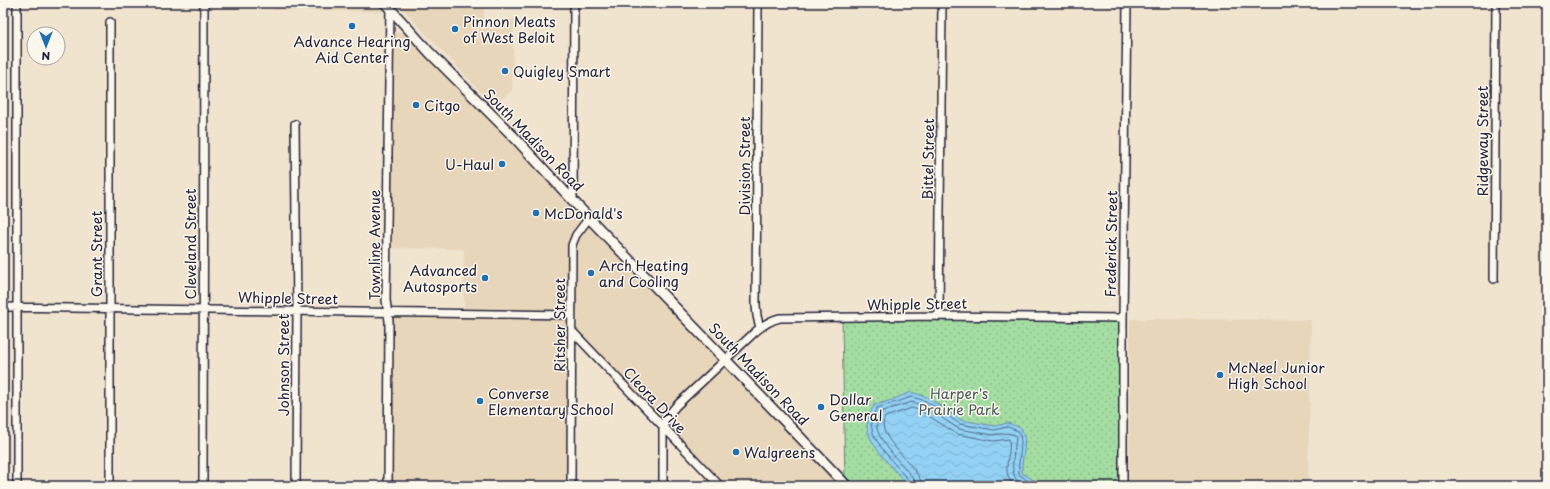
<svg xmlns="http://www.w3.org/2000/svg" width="1550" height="489" font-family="'Playpen Sans',sans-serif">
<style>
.built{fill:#e8d6ba}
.grass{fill:url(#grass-dots);stroke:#63806e}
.water{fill:url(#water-waves);stroke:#668cab}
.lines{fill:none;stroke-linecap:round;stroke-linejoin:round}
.shore{stroke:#4f6885;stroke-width:1}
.minor-casing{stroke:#22223b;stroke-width:10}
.major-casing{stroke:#22223b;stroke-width:12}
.minor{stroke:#fbf7ec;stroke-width:7}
.major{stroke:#fbf7ec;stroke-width:9}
.poi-dot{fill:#1f6fb2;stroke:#fbf7ec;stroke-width:1.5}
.labels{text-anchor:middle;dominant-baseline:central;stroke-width:3;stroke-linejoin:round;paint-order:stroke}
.poi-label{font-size:14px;fill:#22223b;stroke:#fbf7ec;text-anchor:start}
.street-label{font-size:14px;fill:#22223b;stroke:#fbf7ec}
.park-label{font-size:14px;fill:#495a5a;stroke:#fbf7ec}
</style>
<defs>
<pattern id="grass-dots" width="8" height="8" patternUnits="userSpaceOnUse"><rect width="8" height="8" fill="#a4dda2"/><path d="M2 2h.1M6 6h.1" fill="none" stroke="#8dbd8c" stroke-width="1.8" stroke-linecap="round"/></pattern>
<pattern id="water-waves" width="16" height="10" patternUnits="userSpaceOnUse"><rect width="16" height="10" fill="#93d2f5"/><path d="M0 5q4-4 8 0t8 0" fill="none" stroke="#7eb4d3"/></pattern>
</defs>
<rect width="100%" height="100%" fill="#f0e4cf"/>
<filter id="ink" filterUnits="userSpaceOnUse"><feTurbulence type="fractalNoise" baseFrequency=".025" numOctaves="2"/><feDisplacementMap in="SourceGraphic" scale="8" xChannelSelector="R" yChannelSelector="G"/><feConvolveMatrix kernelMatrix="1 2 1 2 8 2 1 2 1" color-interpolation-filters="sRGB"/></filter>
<g filter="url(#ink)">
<path class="built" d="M 274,3 L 378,3 L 385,12 L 274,10 Z
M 397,3 L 484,3 L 484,20 L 514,19 L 512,90 L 494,106 Z
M 397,32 L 402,32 L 405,33 L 840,486 L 727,486 L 578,331 L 578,311 L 464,308 L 464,249 L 389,248 L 393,58 L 395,35 Z
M 388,312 L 572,315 L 571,486 L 388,486 Z
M 1130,319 L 1311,320 L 1308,486 L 1129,486 Z"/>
<path class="grass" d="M 842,318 L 1123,318 L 1123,486 L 847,486 L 845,483 Z"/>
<path class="water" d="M 911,392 L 927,397 L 961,420 L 995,426 L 1008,423 L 1021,428 C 1029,442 1021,456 1022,473 L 1037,482 L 1039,486 L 909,486 L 907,484 C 895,470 873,449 868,432 C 865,422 870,413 874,405 L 892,400 Z"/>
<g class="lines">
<path class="shore" d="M 911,486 L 910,482 C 901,471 874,443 872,429 C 870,421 873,415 877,408 L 912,397 L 926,401 L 960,424 L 994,430 L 1008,427 L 1018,431 C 1025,442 1017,460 1019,474 L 1034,486
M 916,486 L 914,479 C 905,468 878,440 877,428 C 876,422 878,417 880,412 L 912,402 L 924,406 L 959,429 L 993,435 L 1007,433 L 1015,435 L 1016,438 C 1015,448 1009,470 1016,479 C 1018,482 1022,484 1026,486
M 922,486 C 921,466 873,437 885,417 L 912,408 L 921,411 L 957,434 L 993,441 L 1009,439 C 1012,455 999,473 1015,486"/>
<defs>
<path id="minor" d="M 17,3 L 17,486
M 758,3 L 756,305 L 757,316 L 760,328
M 295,124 L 297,312 L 296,486
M 573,200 L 574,3
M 1494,279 L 1496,3
M 3,307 L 572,315
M 939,316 L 942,3
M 572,331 L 720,486
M 110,486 L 110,22
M 203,486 L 204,3
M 388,486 L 389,321 L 386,300 L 390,7
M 571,486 L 572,245 L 576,235 L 589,218
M 663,486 L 663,427 L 666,418 L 676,406 L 755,332 C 763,325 770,320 780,318 L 939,316 L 1123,318
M 1123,486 L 1123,318 L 1127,3"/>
<path id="major" d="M 385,3 L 430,53 L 514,137 L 589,218 L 847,486"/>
</defs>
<use href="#minor" class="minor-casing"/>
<use href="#major" class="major-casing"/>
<use href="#minor" class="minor"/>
<use href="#major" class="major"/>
</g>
</g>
<g class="poi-dot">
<circle cx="352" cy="26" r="4"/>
<circle cx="455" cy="29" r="4"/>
<circle cx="505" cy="71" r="4"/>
<circle cx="416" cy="105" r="4"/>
<circle cx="502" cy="164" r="4"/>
<circle cx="536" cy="213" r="4"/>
<circle cx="591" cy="273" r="4"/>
<circle cx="485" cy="278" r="4"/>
<circle cx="1220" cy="375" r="4"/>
<circle cx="480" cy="401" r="4"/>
<circle cx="821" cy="407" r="4"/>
<circle cx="736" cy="452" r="4"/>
</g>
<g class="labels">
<g class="poi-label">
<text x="463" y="21">Pinnon Meats<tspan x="463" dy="16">of West Beloit</tspan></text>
<text x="352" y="41" text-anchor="middle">Advance Hearing<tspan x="352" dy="16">Aid Center</tspan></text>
<text x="513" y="71">Quigley Smart</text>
<text x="424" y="105">Citgo</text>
<text x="494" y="164" text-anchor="end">U-Haul</text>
<text x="544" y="213">McDonald's</text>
<text x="599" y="265">Arch Heating<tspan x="599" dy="16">and Cooling</tspan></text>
<text x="477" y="270" text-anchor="end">Advanced<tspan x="477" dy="16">Autosports</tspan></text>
<text x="1228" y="367">McNeel Junior<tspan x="1228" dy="16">High School</tspan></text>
<text x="488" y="393">Converse<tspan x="488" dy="16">Elementary School</tspan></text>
<text x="829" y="399">Dollar<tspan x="829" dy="16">General</tspan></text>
<text x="744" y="452">Walgreens</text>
</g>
<g class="street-label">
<text transform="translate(534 140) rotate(46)">South Madison Road</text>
<text transform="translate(1482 141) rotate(-90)">Ridgeway Street</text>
<text transform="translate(928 159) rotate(-89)">Bittel Street</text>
<text transform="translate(744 166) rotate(-90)">Division Street</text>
<text transform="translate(190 244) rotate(-90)">Cleveland Street</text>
<text transform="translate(1111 244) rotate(-89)">Frederick Street</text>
<text transform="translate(374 245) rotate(-90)">Townline Avenue</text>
<text transform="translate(96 254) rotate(-90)">Grant Street</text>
<text transform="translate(288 298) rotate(1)">Whipple Street</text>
<text transform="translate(917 304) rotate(-1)">Whipple Street</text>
<text transform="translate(559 325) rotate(-90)">Ritsher Street</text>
<text transform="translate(283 365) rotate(-90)">Johnson Street</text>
<text transform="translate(759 374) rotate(46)">South Madison Road</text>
<text transform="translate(655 400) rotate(47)">Cleora Drive</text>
</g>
<g class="park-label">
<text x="959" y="393">Harper's<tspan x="959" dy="16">Prairie Park</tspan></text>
</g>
</g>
<rect width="1550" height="489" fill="none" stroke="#fbf7ec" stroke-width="16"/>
<rect x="8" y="8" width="1534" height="473" fill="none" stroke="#22223b" stroke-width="1.5" filter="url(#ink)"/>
<g transform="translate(46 46) rotate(180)"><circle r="19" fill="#fbf7ec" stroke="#a4a2a5"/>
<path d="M0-3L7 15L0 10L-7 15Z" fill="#1f6fb2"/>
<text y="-6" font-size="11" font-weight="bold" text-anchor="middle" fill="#22223b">N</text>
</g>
</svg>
